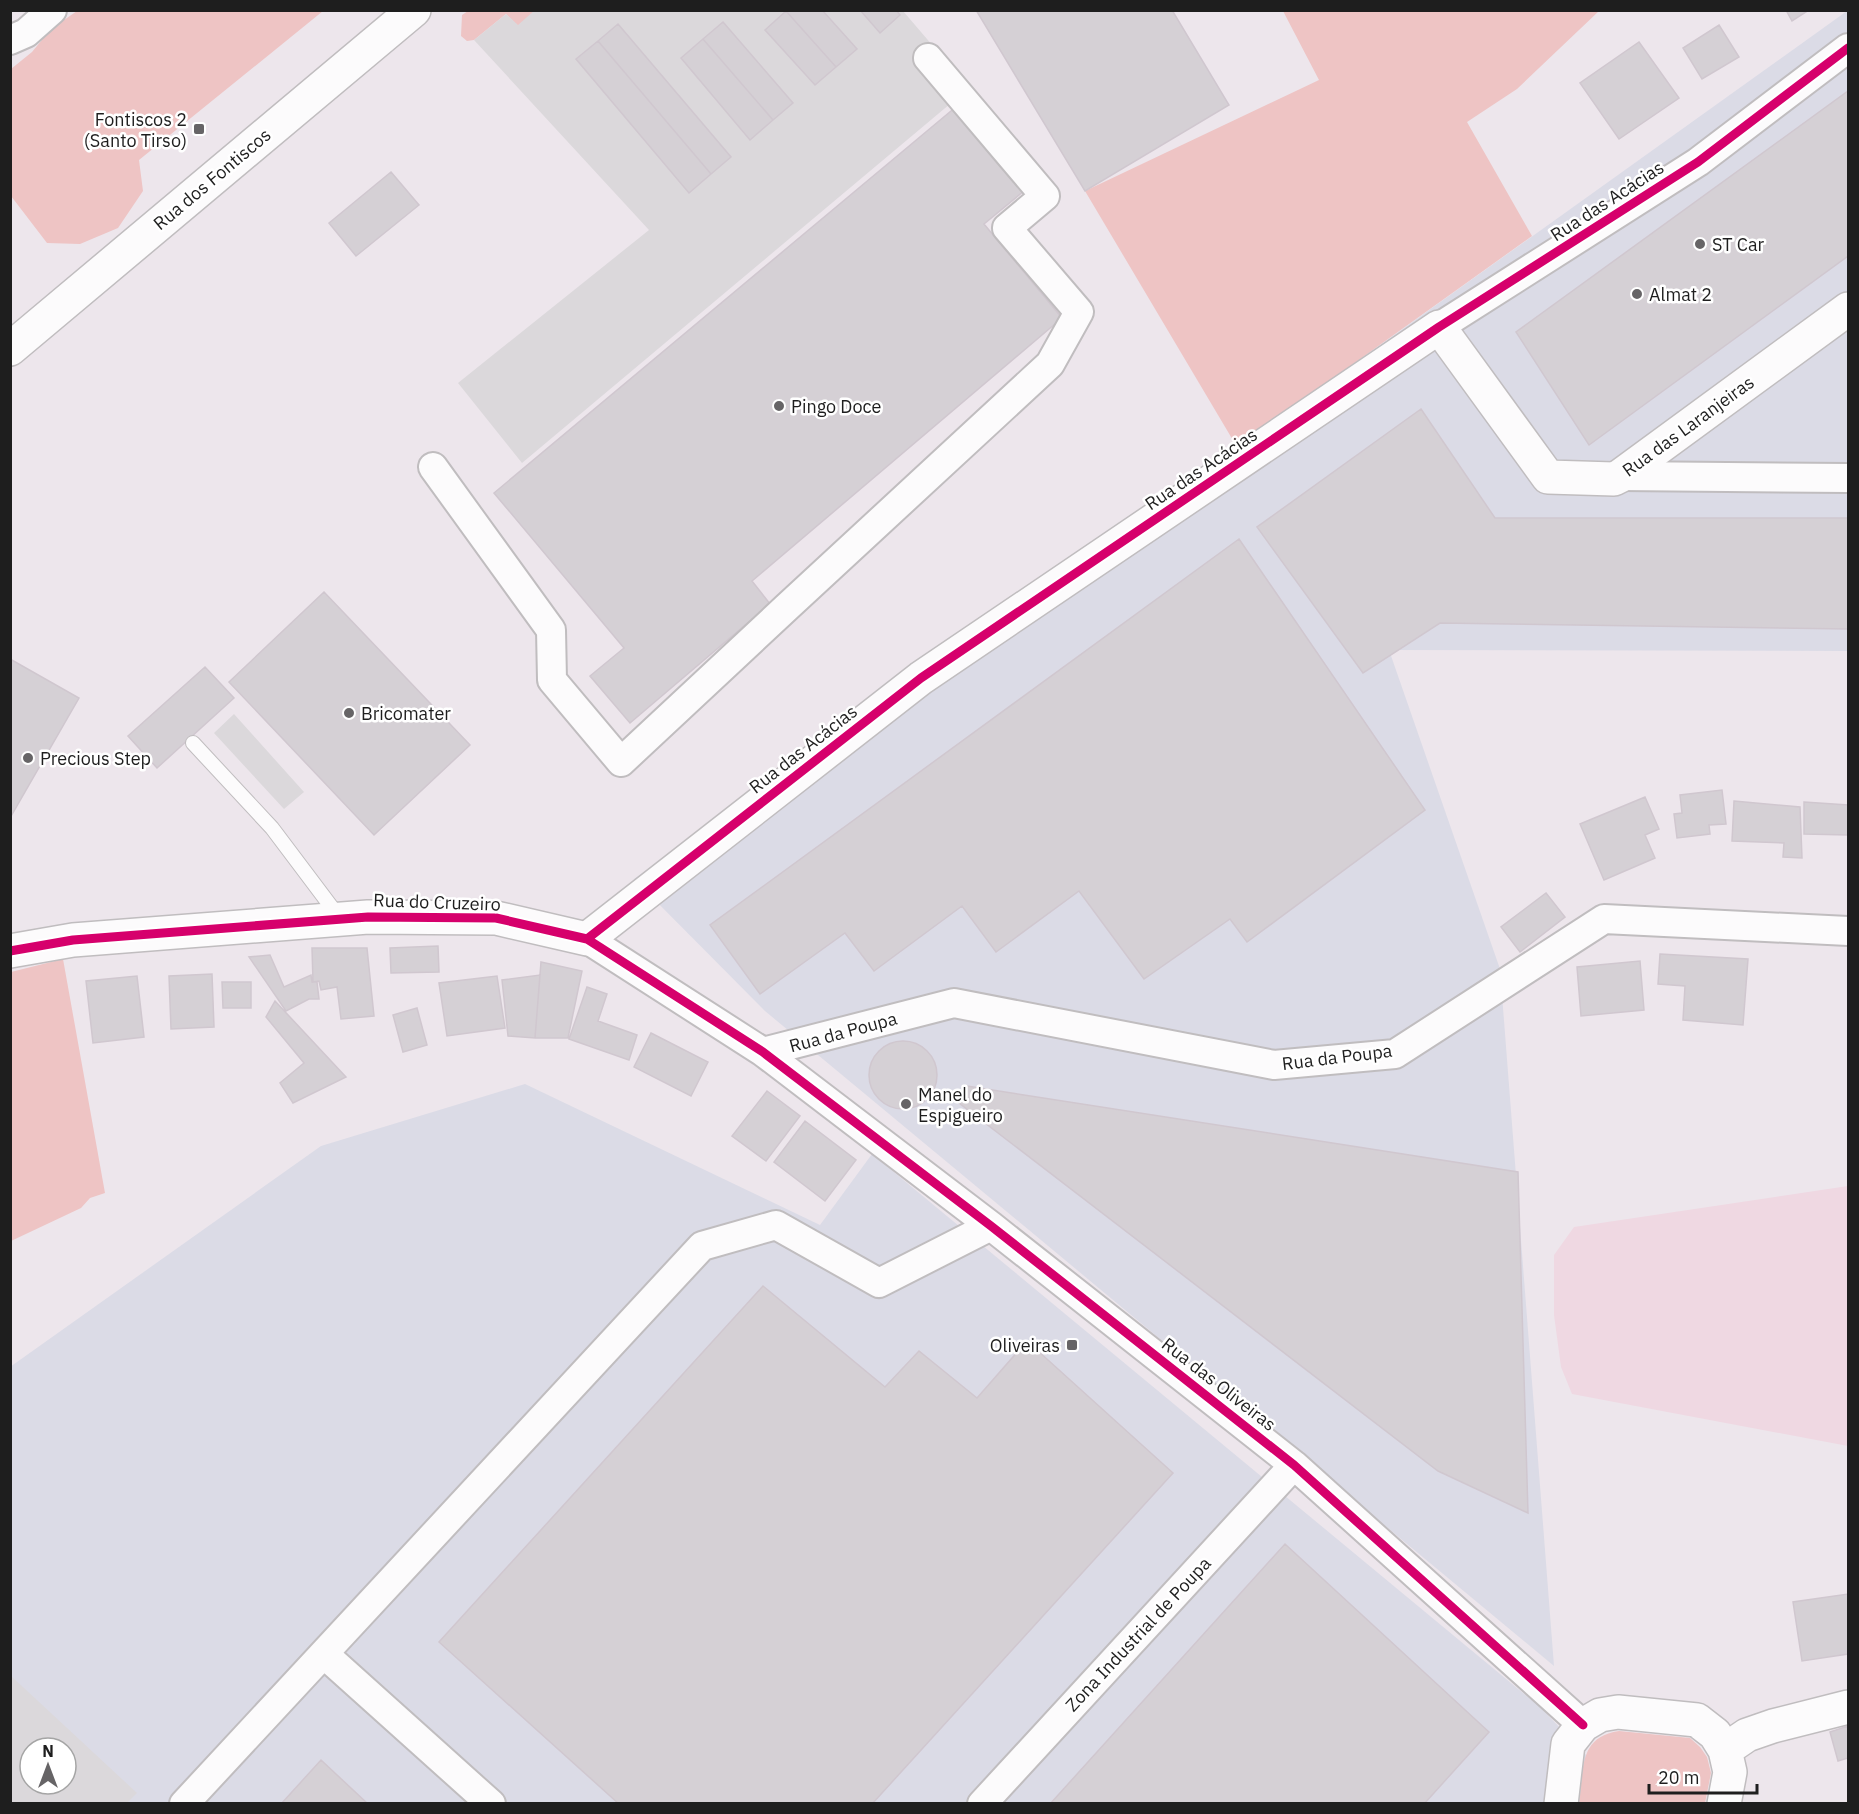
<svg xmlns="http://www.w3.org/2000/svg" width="1859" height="1814" font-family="'IBM Plex Sans',sans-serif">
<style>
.industrial{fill:#dbdbe6;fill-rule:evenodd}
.farmland{fill:#efd8e2}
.grass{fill:#eec4c4}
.parking{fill:#dbd8db;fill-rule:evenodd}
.building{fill:#d5d0d5;stroke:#d0c7cf;stroke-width:1.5}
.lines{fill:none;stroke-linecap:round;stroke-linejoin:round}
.service-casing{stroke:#c0bdbf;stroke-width:16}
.minor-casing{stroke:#c0bdbf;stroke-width:32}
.tertiary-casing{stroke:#c0bdbf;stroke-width:36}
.service{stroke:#fcfbfc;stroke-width:14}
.minor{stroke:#fcfbfc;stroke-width:28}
.tertiary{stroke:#fcfbfc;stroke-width:33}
.cycleway-casing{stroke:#fff;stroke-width:13}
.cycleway{stroke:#d6006c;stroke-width:9}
.poi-dot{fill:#666466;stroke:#fff;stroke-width:2}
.labels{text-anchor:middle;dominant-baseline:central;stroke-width:5;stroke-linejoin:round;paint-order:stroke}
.poi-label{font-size:18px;fill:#1e1e1e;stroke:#fff;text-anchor:start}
.street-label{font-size:18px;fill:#1e1e1e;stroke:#fff}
</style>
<rect width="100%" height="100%" fill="#ede6ec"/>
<path class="industrial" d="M 1847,11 L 1848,11 L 1848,651 L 1389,650 L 1500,969 L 1554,1666 L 765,1011 L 634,879 Z
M 525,1084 L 820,1225 L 872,1154 L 1540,1707 L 1632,1803 L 11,1803 L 10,1367 L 321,1146 ZM 30,1748 L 66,1748 L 66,1784 L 30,1784 Z"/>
<path class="farmland" d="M 1848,1186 L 1848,1446 L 1572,1394 L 1561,1367 L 1554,1315 L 1554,1255 L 1574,1227 Z"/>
<path class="grass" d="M 77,11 L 323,11 L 139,160 L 143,191 L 118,228 L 80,244 L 47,243 L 11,196 L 11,69 L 32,52 L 51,29 Z
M 468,11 L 535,11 L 518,26 L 506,14 L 474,40 L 467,41 L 461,36 L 462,15 Z
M 1283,11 L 1599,11 L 1517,89 L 1467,122 L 1532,236 L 1237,447 L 1085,191 L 1319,80 Z
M 63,959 L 105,1193 L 90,1198 L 81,1208 L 11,1241 L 11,972 Z
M 1619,1731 L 1690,1738 L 1700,1747 L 1707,1757 L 1711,1773 L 1705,1803 L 1579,1803 C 1584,1770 1578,1737 1619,1731 Z"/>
<path class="parking" d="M 535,10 L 903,11 L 969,88 L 522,463 L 458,383 L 649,230 L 474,40 L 506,14 L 518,25 Z
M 234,714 L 304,792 L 284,809 L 214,733 Z
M 10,1675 L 137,1793 L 127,1803 L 11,1803 ZM 30,1748 L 66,1748 L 66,1784 L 30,1784 Z"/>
<path class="building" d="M 822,10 L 857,49 L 836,67 L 786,11 Z
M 860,10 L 896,10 L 900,15 L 880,33 Z
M 976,10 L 1172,10 L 1229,105 L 1085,191 Z
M 1786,10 L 1809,10 L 1792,21 Z
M 786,11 L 836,67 L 815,85 L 765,30 Z
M 723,22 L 793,103 L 773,120 L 703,39 Z
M 618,24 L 731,157 L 711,174 L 598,41 Z
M 1719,25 L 1739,57 L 1702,79 L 1683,48 Z
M 703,39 L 773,120 L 750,140 L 681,58 Z
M 598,41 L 711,174 L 689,193 L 576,59 Z
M 1639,42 L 1679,98 L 1619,139 L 1580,83 Z
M 1848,91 L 1848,256 L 1589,445 L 1516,332 Z
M 957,106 L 1030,186 L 984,224 L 1062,318 L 752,581 L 770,604 L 630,723 L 590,676 L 624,648 L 494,493 Z
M 391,172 L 419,205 L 356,256 L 329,223 Z
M 1421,409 L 1495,518 L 1848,518 L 1848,629 L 1440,623 L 1363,673 L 1257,527 Z
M 1239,539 L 1425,810 L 1247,942 L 1230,919 L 1144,979 L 1079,891 L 996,952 L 962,906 L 874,971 L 845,933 L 760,994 L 710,925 Z
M 324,592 L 470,745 L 374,835 L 229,682 Z
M 10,659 L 79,698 L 10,818 Z
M 205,667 L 234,698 L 157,768 L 128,736 Z
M 1722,790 L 1726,824 L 1709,825 L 1710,834 L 1677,838 L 1674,814 L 1682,813 L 1680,795 Z
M 1645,797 L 1659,829 L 1645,835 L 1655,858 L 1604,880 L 1580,824 Z
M 1734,801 L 1800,807 L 1802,858 L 1783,857 L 1784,843 L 1732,841 Z
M 1804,802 L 1848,805 L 1848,835 L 1804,834 Z
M 1546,893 L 1565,917 L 1520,952 L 1501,927 Z
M 438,946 L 439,972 L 391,973 L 390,948 Z
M 312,948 L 367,948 L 374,1016 L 341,1019 L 337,987 L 321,990 L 319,981 L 313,982 Z
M 1660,954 L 1748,959 L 1743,1025 L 1683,1020 L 1685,986 L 1658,984 Z
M 270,955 L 284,987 L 311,975 L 312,982 L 317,982 L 319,999 L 309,999 L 286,1011 L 249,957 Z
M 1640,961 L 1644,1010 L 1581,1016 L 1577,967 Z
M 541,962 L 582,971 L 568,1038 L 535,1038 Z
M 212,974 L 214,1027 L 171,1029 L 169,976 Z
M 540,975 L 535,1038 L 508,1036 L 502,980 Z
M 137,976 L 144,1037 L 93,1043 L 86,981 Z
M 497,976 L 505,1028 L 447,1036 L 439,983 Z
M 222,982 L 251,982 L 251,1008 L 223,1008 Z
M 587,987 L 607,994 L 598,1021 L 637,1035 L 629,1060 L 569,1039 Z
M 275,1001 L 346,1077 L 293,1103 L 280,1083 L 304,1063 L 266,1017 Z
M 417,1008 L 427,1045 L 403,1052 L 393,1015 Z
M 651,1033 L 708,1062 L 691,1096 L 634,1067 Z
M869 1075a34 34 0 1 1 68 0a34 34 0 1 1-68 0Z
M 967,1086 L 1518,1172 L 1528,1513 L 1438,1471 L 959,1103 Z
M 767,1091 L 800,1116 L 766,1161 L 732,1136 Z
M 805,1121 L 856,1160 L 825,1201 L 774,1162 Z
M 763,1286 L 885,1387 L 919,1351 L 977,1398 L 1027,1341 L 1173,1473 L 872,1804 L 619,1804 L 439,1642 Z
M 1285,1544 L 1489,1732 L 1424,1804 L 1050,1804 Z
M 1848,1594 L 1848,1654 L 1802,1661 L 1793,1602 Z
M 1848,1726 L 1848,1758 L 1838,1761 L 1830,1732 Z
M 321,1760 L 368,1804 L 281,1804 Z"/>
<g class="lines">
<defs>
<path id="service" d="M 193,743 L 272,828 L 339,917"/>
<path id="minor" d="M 10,40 L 26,33 L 52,10
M 1439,327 L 1698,162 L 1848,48
M 433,467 L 551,630 L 552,680 L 621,762 L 786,608 L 1050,364 L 1079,312 L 1007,228 L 1045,196 L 928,58
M 1620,476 L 1848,478
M 587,939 L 763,1052 L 991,1226 L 1294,1465 L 1583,1725
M 763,1052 L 954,1003 L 1274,1065 L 1395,1054 L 1604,919 L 1848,931
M 324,1654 L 491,1804
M 184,1804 L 702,1246 L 776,1225 L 879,1283 L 991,1226
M 982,1804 L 1294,1465"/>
<path id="tertiary" d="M 10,349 L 414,10
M 10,951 L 73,940 L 368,917 L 496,918 L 587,939 L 921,678 L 1439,327 L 1548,477 L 1614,479 L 1620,476 L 1848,309
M 1725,1750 L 1747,1735 L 1773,1726 L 1848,1707
M 1561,1804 L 1568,1744 L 1583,1725 L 1600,1715 L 1618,1712 L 1697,1720 L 1715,1734 L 1725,1750 L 1730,1772 L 1724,1804"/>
</defs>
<use href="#service" class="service-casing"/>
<use href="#minor" class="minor-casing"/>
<use href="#tertiary" class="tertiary-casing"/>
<use href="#service" class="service"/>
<use href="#minor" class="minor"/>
<use href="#tertiary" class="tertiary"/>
<defs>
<path id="cycleway" d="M 587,939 L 921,678 L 1439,327 L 1698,162 L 1848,48
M 10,951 L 73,940 L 368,917 L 496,918 L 587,939 L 763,1052 L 991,1226 L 1294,1465 L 1583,1725"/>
</defs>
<use href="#cycleway" class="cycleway-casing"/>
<use href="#cycleway" class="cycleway"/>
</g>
<g class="poi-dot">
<rect x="193" y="123" width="12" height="12" rx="3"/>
<circle cx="1700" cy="244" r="6"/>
<circle cx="1637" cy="294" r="6"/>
<circle cx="779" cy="406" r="6"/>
<circle cx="349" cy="713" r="6"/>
<circle cx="28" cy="758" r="6"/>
<circle cx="906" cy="1104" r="6"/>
<rect x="1066" y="1339" width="12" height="12" rx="3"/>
</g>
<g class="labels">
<g class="poi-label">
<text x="187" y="119" text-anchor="end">Fontiscos 2<tspan x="187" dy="21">(Santo Tirso)</tspan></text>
<text x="1712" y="244">ST Car</text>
<text x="1649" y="294">Almat 2</text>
<text x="791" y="406">Pingo Doce</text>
<text x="361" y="713">Bricomater</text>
<text x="40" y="758">Precious Step</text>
<text x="918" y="1094">Manel do<tspan x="918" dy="21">Espigueiro</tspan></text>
<text x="1060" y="1345" text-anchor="end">Oliveiras</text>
</g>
<g class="street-label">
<text transform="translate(212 179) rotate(-40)">Rua dos Fontiscos</text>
<text transform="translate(1607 201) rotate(-33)">Rua das Acácias</text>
<text transform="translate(1688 426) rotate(-36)">Rua das Laranjeiras</text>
<text transform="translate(1201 469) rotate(-34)">Rua das Acácias</text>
<text transform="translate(803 749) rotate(-38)">Rua das Acácias</text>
<text transform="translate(437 902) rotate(2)">Rua do Cruzeiro</text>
<text transform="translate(843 1032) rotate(-15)">Rua da Poupa</text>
<text transform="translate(1337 1057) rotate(-7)">Rua da Poupa</text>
<text transform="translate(1219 1384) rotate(38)">Rua das Oliveiras</text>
<text transform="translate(1138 1634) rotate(-47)">Zona Industrial de Poupa</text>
</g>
</g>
<rect width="1859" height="1814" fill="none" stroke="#1e1e1e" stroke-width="24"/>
<g transform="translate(48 1766)"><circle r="28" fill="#ffffff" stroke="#a5a5a5" stroke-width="1.5"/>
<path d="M0-4.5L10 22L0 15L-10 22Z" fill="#666466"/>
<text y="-9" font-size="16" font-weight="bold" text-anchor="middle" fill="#1e1e1e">N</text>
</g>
<path d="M1649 1784v9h108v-9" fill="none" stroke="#1e1e1e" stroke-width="3"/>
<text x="1658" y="1784" font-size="18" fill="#1e1e1e" stroke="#ffffff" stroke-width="4.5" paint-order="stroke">20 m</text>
</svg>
